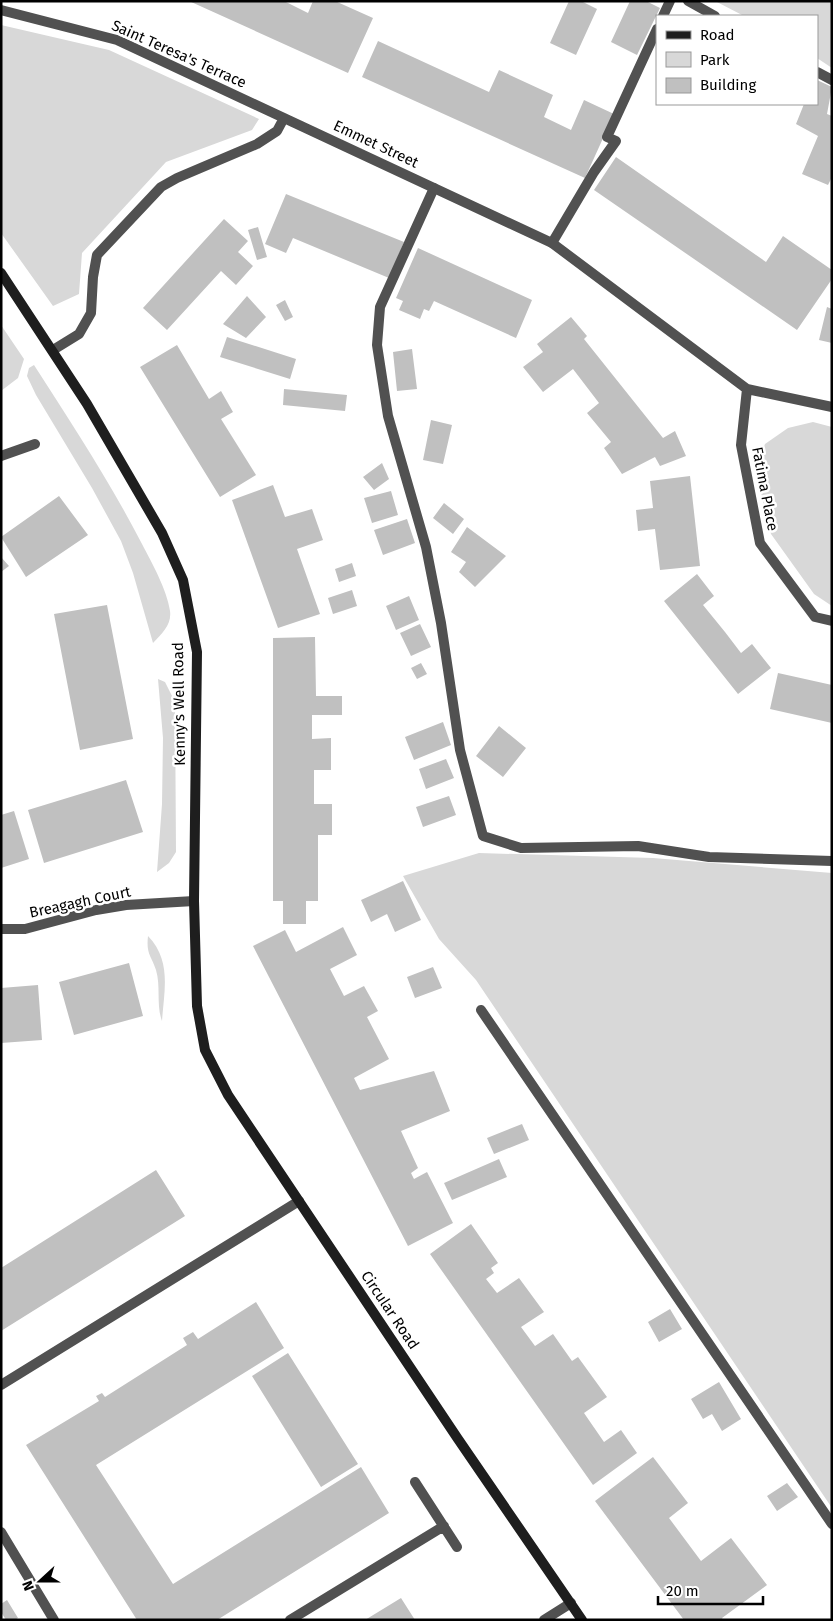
<svg xmlns="http://www.w3.org/2000/svg" width="833" height="1621" font-family="'Fira Sans',sans-serif">
<style>
.green{fill:#d8d8d8}
.building{fill:#c0c0c0}
.lines{fill:none;stroke-linecap:round;stroke-linejoin:round}
.service{stroke:#515151;stroke-width:10}
.minor{stroke:#515151;stroke-width:10}
.secondary{stroke:#1e1e1e;stroke-width:10}
.labels{text-anchor:middle;dominant-baseline:central;stroke-width:5;stroke-linejoin:round;paint-order:stroke}
.street-label{font-size:15px;fill:#000;stroke:#fff}
</style>
<rect width="100%" height="100%" fill="#fff"/>
<path class="green" d="M 715,1 L 832,1 L 832,68 L 817,58 L 817,16 L 744,16 Z
M 1,25 L 109,50 L 259,119 L 252,130 L 166,162 L 82,253 L 79,294 L 53,306 L 1,233 Z
M 1,325 L 24,359 L 18,378 L 1,391 Z
M 34,365 C 72,424 110,482 142,544 C 152,563 167,590 170,611 C 172,624 162,634 153,643 L 133,573 L 121,541 L 92,488 L 36,395 L 27,376 L 29,368 Z
M 813,422 L 832,427 L 832,606 L 814,594 L 771,534 L 755,468 L 765,444 L 788,428 Z
M 158,679 L 165,682 L 175,702 L 176,852 L 169,863 L 157,872 L 162,804 L 163,738 Z
M 479,853 L 653,858 L 832,873 L 832,1508 L 476,980 L 439,939 L 403,876 Z
M 148,936 C 172,961 164,991 162,1021 C 156,1005 161,987 156,970 C 151,955 146,954 148,936 Z"/>
<path class="building" d="M 189,1 L 284,1 L 308,13 L 313,1 L 335,1 L 373,18 L 348,73 Z
M 569,1 L 581,1 L 597,9 L 576,55 L 550,43 Z
M 630,1 L 646,1 L 660,8 L 637,55 L 611,42 Z
M 378,41 L 489,92 L 499,70 L 553,95 L 544,117 L 571,130 L 584,100 L 614,114 L 585,178 L 362,77 Z
M 817,80 L 832,87 L 827,114 L 832,116 L 832,177 L 828,185 L 802,174 L 818,136 L 796,124 L 804,104 L 817,104 Z
M 616,157 L 766,262 L 783,236 L 832,270 L 832,279 L 797,330 L 594,190 Z
M 286,194 L 404,242 L 389,278 L 293,238 L 286,253 L 265,244 Z
M 224,219 L 248,241 L 238,252 L 253,266 L 236,285 L 221,271 L 167,330 L 143,308 Z
M 258,227 L 267,257 L 257,260 L 248,230 Z
M 418,248 L 532,300 L 516,338 L 434,301 L 429,311 L 424,309 L 420,319 L 399,310 L 403,301 L 396,298 Z
M 247,296 L 266,317 L 246,338 L 223,324 Z
M 285,300 L 293,317 L 285,321 L 276,305 Z
M 827,307 L 832,309 L 832,343 L 819,340 Z
M 571,317 L 587,336 L 584,339 L 663,438 L 675,431 L 686,456 L 660,466 L 655,457 L 622,474 L 604,448 L 611,442 L 587,413 L 599,403 L 573,369 L 543,392 L 523,367 L 543,352 L 537,344 Z
M 227,337 L 296,359 L 290,379 L 220,357 Z
M 177,345 L 209,399 L 221,391 L 233,412 L 221,419 L 256,475 L 220,497 L 140,367 Z
M 412,349 L 417,389 L 397,391 L 393,352 Z
M 284,389 L 347,395 L 345,411 L 283,405 Z
M 431,420 L 452,425 L 443,464 L 423,460 Z
M 382,463 L 389,479 L 374,490 L 363,477 Z
M 690,476 L 700,566 L 660,570 L 655,529 L 638,531 L 636,510 L 653,508 L 650,481 Z
M 273,485 L 285,517 L 312,509 L 323,540 L 297,549 L 320,614 L 278,628 L 232,500 Z
M 391,491 L 398,515 L 372,523 L 364,498 Z
M 59,496 L 88,535 L 26,577 L 1,537 Z
M 444,503 L 464,519 L 453,534 L 433,518 Z
M 407,519 L 415,543 L 383,555 L 374,530 Z
M 467,527 L 506,556 L 475,587 L 459,572 L 466,562 L 451,552 Z
M 1,557 L 9,566 L 1,572 Z
M 352,563 L 356,576 L 339,582 L 335,569 Z
M 697,574 L 714,596 L 703,605 L 725,632 L 741,653 L 752,644 L 771,668 L 738,694 L 664,601 Z
M 352,590 L 357,606 L 333,614 L 328,598 Z
M 409,596 L 419,620 L 396,630 L 386,606 Z
M 107,605 L 133,739 L 80,750 L 54,614 Z
M 420,624 L 431,647 L 411,656 L 400,633 Z
M 315,637 L 316,696 L 342,696 L 342,715 L 312,715 L 312,739 L 331,738 L 331,770 L 314,770 L 314,804 L 332,804 L 332,835 L 318,835 L 318,901 L 306,901 L 306,924 L 283,924 L 283,901 L 273,901 L 273,638 Z
M 421,663 L 427,674 L 417,679 L 411,668 Z
M 778,673 L 832,685 L 832,723 L 770,709 Z
M 443,722 L 451,745 L 414,760 L 405,737 Z
M 499,726 L 526,748 L 503,777 L 476,756 Z
M 446,759 L 454,778 L 426,789 L 419,769 Z
M 126,780 L 143,832 L 44,863 L 28,810 Z
M 449,796 L 456,815 L 423,827 L 416,807 Z
M 14,811 L 29,859 L 1,868 L 1,815 Z
M 403,881 L 421,920 L 395,932 L 387,914 L 371,922 L 361,900 Z
M 343,927 L 357,955 L 330,969 L 344,996 L 364,986 L 378,1011 L 367,1017 L 389,1059 L 354,1078 L 360,1090 L 434,1071 L 450,1111 L 401,1131 L 418,1168 L 411,1173 L 414,1179 L 427,1172 L 453,1223 L 408,1246 L 253,946 L 285,930 L 296,952 Z
M 129,963 L 143,1016 L 74,1035 L 59,982 Z
M 433,967 L 442,988 L 415,998 L 407,977 Z
M 38,985 L 42,1040 L 1,1043 L 1,988 Z
M 522,1124 L 529,1140 L 494,1154 L 487,1138 Z
M 499,1159 L 507,1177 L 452,1200 L 444,1183 Z
M 156,1170 L 185,1216 L 1,1331 L 1,1268 Z
M 471,1224 L 498,1263 L 491,1268 L 494,1273 L 486,1279 L 497,1293 L 519,1278 L 544,1312 L 521,1327 L 535,1346 L 553,1334 L 572,1361 L 578,1357 L 607,1397 L 584,1413 L 604,1442 L 621,1430 L 637,1453 L 593,1485 L 430,1254 Z
M 256,1302 L 284,1348 L 96,1465 L 173,1584 L 361,1467 L 389,1513 L 217,1620 L 137,1620 L 26,1445 L 99,1401 L 96,1396 L 102,1393 L 105,1397 L 187,1345 L 183,1338 L 193,1332 L 198,1339 Z
M 670,1309 L 682,1329 L 659,1342 L 648,1322 Z
M 288,1353 L 358,1464 L 321,1487 L 252,1376 Z
M 719,1382 L 741,1419 L 722,1431 L 712,1414 L 703,1419 L 691,1399 Z
M 653,1457 L 688,1503 L 669,1518 L 701,1561 L 731,1538 L 767,1585 L 722,1618 L 723,1620 L 684,1620 L 595,1501 Z
M 787,1483 L 798,1497 L 777,1511 L 767,1496 Z
M 401,1598 L 415,1620 L 365,1620 Z
M 7,1600 L 18,1618 L 15,1620 L 6,1620 L 1,1612 L 1,1604 Z"/>
<g class="lines">
<path class="service" d="M 688,1 L 715,16
M 663,16 L 670,1
M 817,72 L 832,80
M 434,188 L 380,307 L 377,345 L 388,416 L 426,547 L 441,623 L 460,750 L 483,836 L 521,848 L 638,846 L 709,857 L 832,861
M 552,243 L 594,172 L 616,141 L 607,137 L 657,29
M 481,1010 L 832,1524"/>
<path class="minor" d="M 1,10 L 117,40 L 284,118
M 53,350 L 79,334 L 91,313 L 93,277 L 97,255 L 161,187 L 177,178 L 257,144 L 277,131 L 284,118 L 552,243 L 747,389
M 832,407 L 747,389 L 741,445 L 760,543 L 815,617 L 832,621
M 1,456 L 35,444
M 1,929 L 25,929 L 96,910 L 126,905 L 194,901
M 1,1385 L 299,1201
M 415,1482 L 457,1547
M 1,1532 L 54,1620
M 290,1620 L 444,1526
M 544,1620 L 571,1603"/>
<path class="secondary" d="M 1,273 L 87,404 L 162,533 L 183,580 L 197,652 L 194,901 L 197,1006 L 205,1050 L 228,1095 L 458,1439 L 582,1620"/>
</g>
<g class="labels">
<g class="street-label">
<text transform="translate(179 54) rotate(24)">Saint Teresa's Terrace</text>
<text transform="translate(376 144) rotate(25)">Emmet Street</text>
<text transform="translate(765 489) rotate(79)">Fatima Place</text>
<text transform="translate(179 704) rotate(-91)">Kenny's Well Road</text>
<text transform="translate(80 902) rotate(-12)">Breagagh Court</text>
<text transform="translate(390 1310) rotate(56)">Circular Road</text>
</g>
</g>
<rect width="833" height="1621" fill="none" stroke="#000000" stroke-width="5"/>
<rect x="656" y="15" width="162" height="90" fill="#ffffff" stroke="#999999"/>
<rect x="666" y="31" width="25" height="8" fill="#1e1e1e" stroke="#999999"/>
<text x="700" y="40" font-size="15" fill="#000000">Road</text>
<rect x="666" y="52" width="25" height="15" fill="#d8d8d8" stroke="#999999"/>
<text x="700" y="65" font-size="15" fill="#000000">Park</text>
<rect x="666" y="78" width="25" height="15" fill="#c0c0c0" stroke="#999999"/>
<text x="700" y="90" font-size="15" fill="#000000">Building</text>
<g transform="translate(40 1581) rotate(249)" stroke="#ffffff" stroke-width="4" paint-order="stroke">
<path d="M0-4L9 19L0 12L-9 19Z" fill="#000000"/>
<text y="-8" font-size="14" font-weight="bold" text-anchor="middle" fill="#000000">N</text>
</g>
<path d="M658 1596v8h105v-8" fill="none" stroke="#000000" stroke-width="2.5"/>
<text x="666" y="1596" font-size="15" fill="#000000" stroke="#ffffff" stroke-width="4" paint-order="stroke">20 m</text>
</svg>
